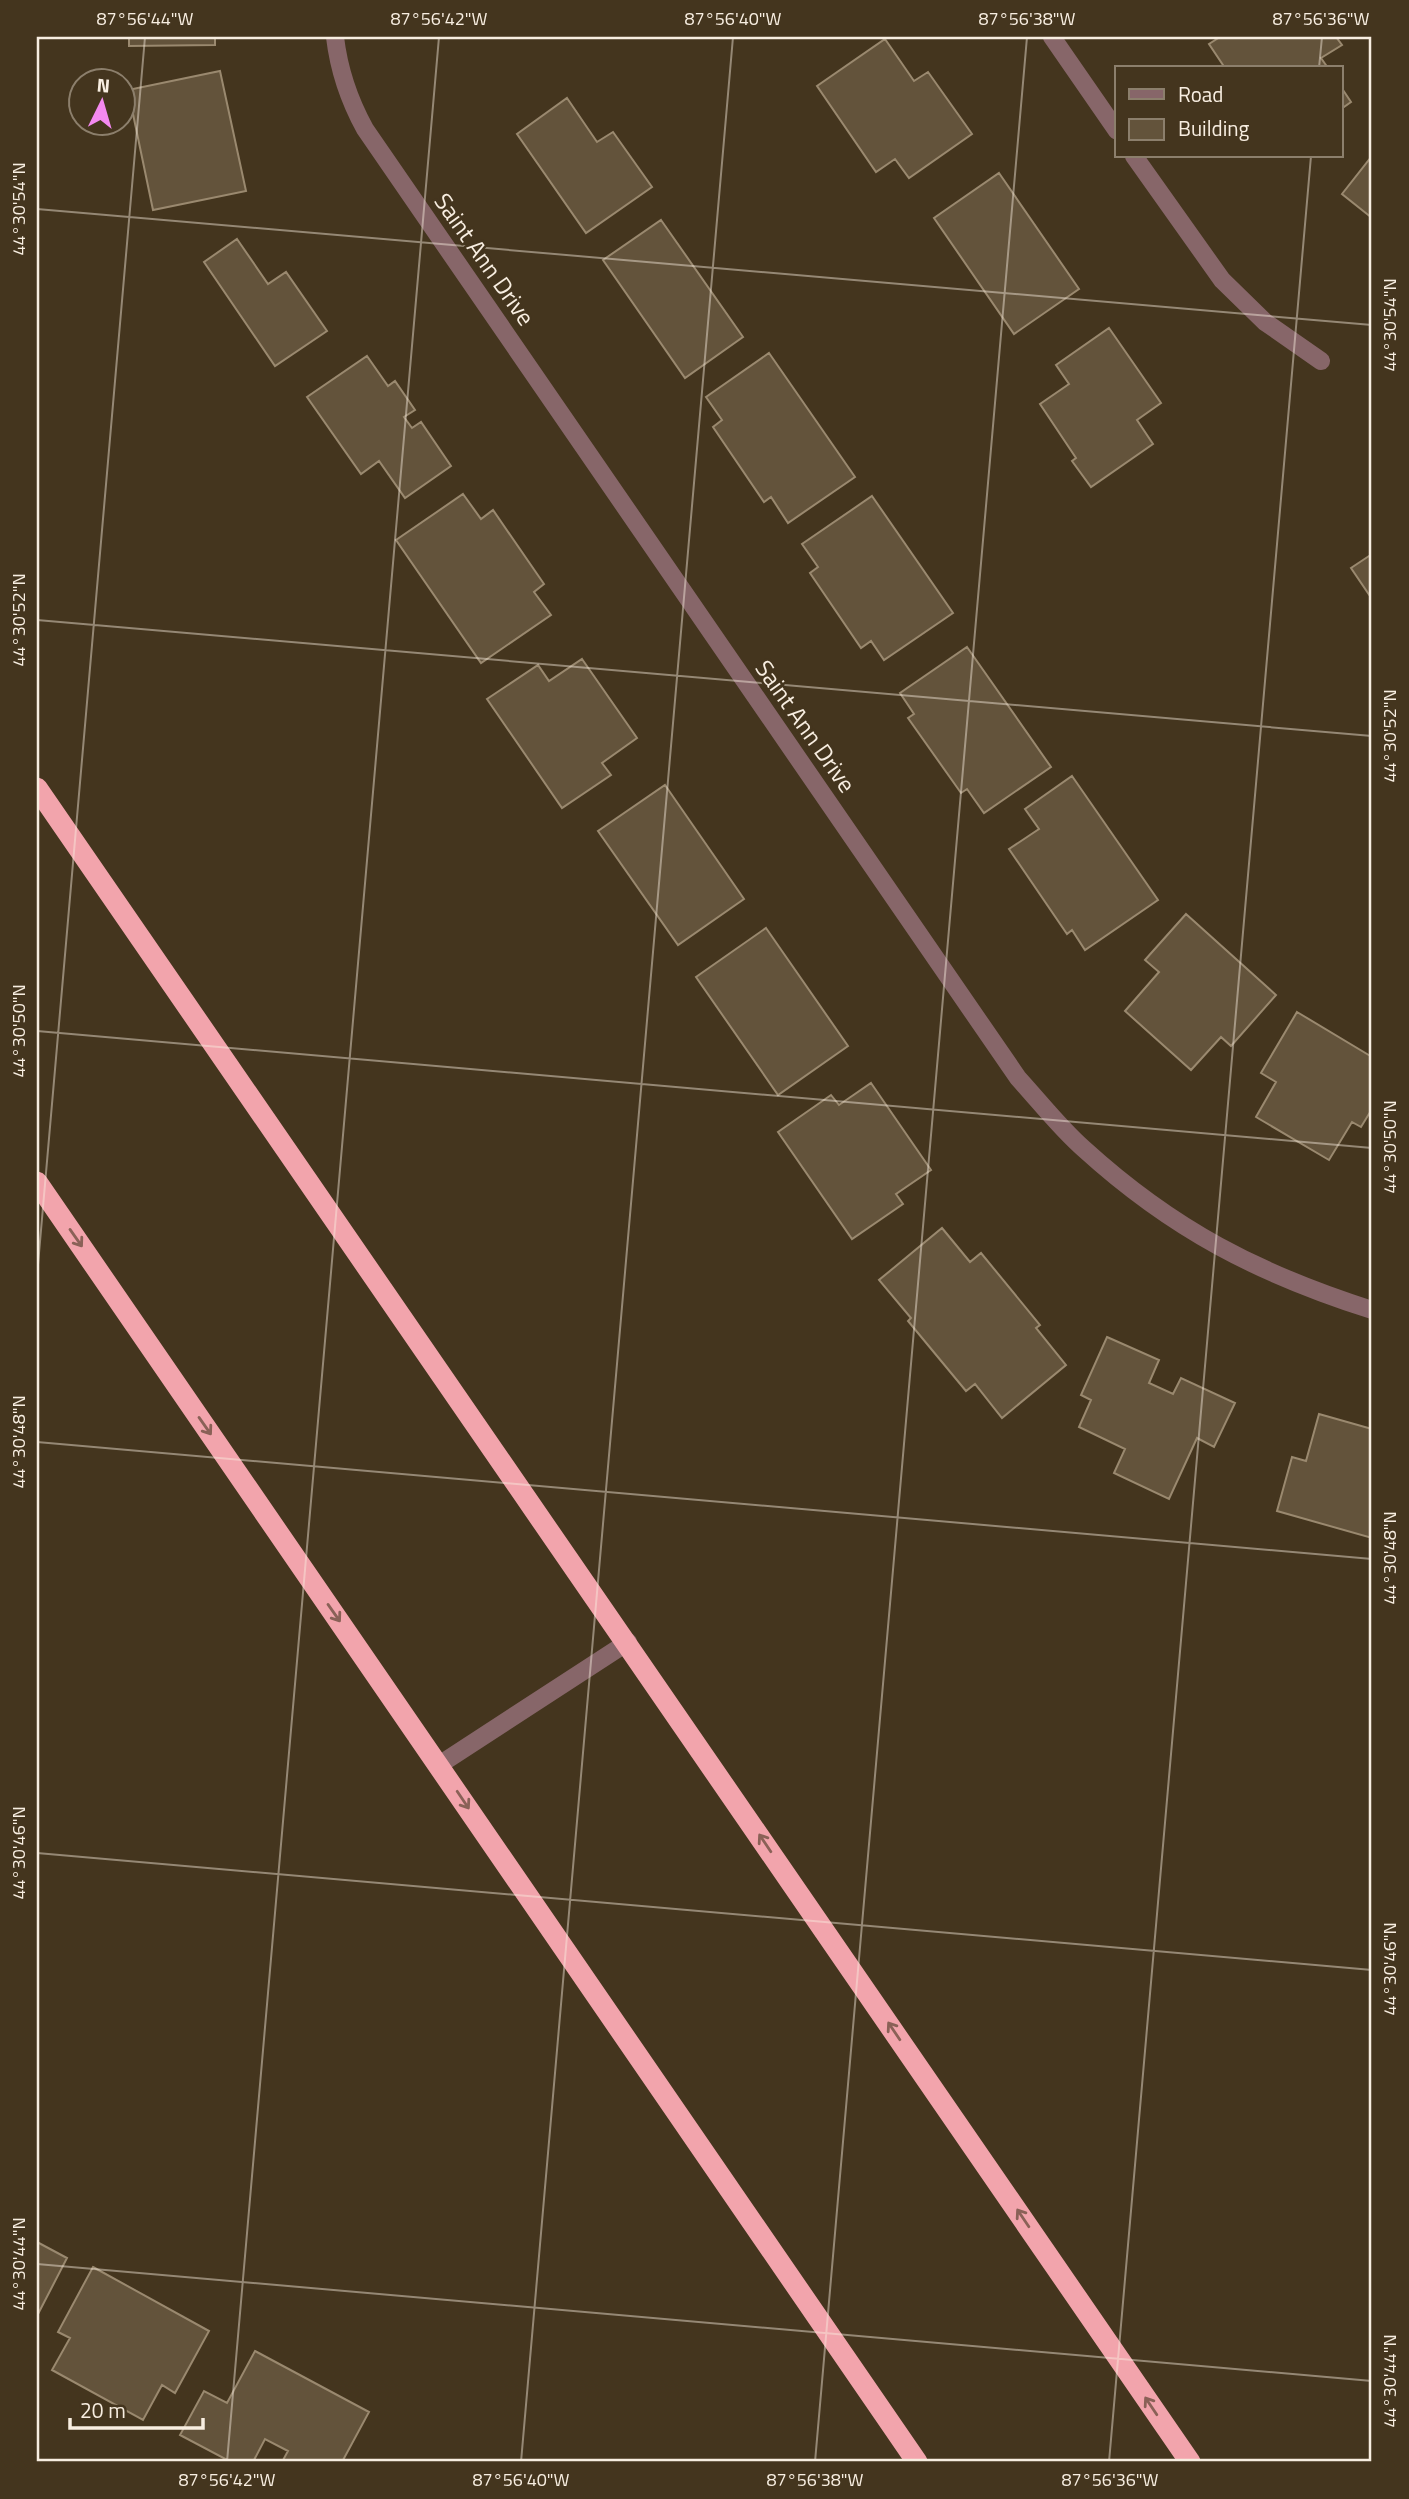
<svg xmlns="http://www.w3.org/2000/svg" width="1409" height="2499" font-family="'Titillium Web',sans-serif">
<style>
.building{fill:#63533b;stroke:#9a896f;stroke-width:2}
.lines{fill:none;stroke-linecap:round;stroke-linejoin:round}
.lane{stroke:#876669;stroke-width:18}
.street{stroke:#876669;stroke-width:18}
.highway{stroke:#f2a4ac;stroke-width:21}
.oneway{stroke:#8a6157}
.ticks{fill:none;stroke:#f8eee1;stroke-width:2;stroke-opacity:0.45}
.labels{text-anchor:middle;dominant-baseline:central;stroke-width:5;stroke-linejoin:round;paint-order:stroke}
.street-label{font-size:24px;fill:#f8eee1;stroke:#44351e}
.neatline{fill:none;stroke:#f8eee1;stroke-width:2.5}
.ticks-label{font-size:18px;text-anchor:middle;fill:#f8eee1}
</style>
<rect width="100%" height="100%" fill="#44351e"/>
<path class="building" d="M 129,37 L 215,37 L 215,45 L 129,46 Z
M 1220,37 L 1336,37 L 1342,45 L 1321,58 L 1328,68 L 1225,68 L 1209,44 Z
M 885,39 L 914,81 L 928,72 L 972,134 L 909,178 L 895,159 L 876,172 L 817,86 Z
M 220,71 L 246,191 L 153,210 L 128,90 Z
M 1341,87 L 1351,102 L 1341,109 Z
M 567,98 L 597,142 L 613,132 L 652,187 L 586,233 L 517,134 Z
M 1372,156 L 1372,218 L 1342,194 Z
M 999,173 L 1079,289 L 1014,334 L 934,218 Z
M 661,220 L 743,337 L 685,378 L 603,260 Z
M 237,239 L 268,284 L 286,272 L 327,331 L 275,366 L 204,262 Z
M 1109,328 L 1161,403 L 1137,420 L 1153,444 L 1091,487 L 1072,461 L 1076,458 L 1040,404 L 1069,384 L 1056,365 Z
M 769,353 L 855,477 L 788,523 L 771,497 L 764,502 L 713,427 L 722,420 L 706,397 Z
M 367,356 L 388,386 L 395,381 L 415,410 L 404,417 L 412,428 L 421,422 L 451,466 L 405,498 L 379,461 L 361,474 L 307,397 Z
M 463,494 L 481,519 L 493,510 L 544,584 L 534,592 L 551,615 L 481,663 L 396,540 Z
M 872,496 L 953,613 L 884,660 L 871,641 L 861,648 L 810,573 L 818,567 L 802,544 Z
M 1372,554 L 1372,599 L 1351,568 Z
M 967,647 L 1051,767 L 984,813 L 967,789 L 961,793 L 908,718 L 914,714 L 900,693 Z
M 582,659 L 637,738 L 602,763 L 611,775 L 562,808 L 487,699 L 538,665 L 549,681 Z
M 1072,776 L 1158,900 L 1085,950 L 1072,930 L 1067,934 L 1009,849 L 1039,829 L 1025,809 Z
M 665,785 L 744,899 L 678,945 L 598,831 Z
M 1186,914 L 1276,995 L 1231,1046 L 1221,1037 L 1191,1070 L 1125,1011 L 1159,972 L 1145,960 Z
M 766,928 L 848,1046 L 778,1095 L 696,977 Z
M 1297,1012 L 1372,1057 L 1372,1109 L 1361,1127 L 1352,1122 L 1329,1160 L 1256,1117 L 1276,1082 L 1261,1073 Z
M 871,1083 L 931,1170 L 896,1194 L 903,1204 L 852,1239 L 778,1132 L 831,1095 L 839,1105 Z
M 942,1228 L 970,1262 L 981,1253 L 1040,1325 L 1036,1328 L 1066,1365 L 1002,1418 L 975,1384 L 966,1391 L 908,1321 L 911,1318 L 879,1280 Z
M 1107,1337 L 1159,1360 L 1149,1383 L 1173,1394 L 1181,1378 L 1235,1403 L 1214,1447 L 1197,1438 L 1169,1499 L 1114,1473 L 1125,1449 L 1079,1427 L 1091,1400 L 1081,1395 Z
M 1319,1414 L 1372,1429 L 1372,1538 L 1277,1511 L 1292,1457 L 1306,1461 Z
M 37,2242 L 67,2258 L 37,2316 Z
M 93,2267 L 209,2331 L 175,2393 L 162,2385 L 143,2420 L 52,2370 L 70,2338 L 58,2332 Z
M 255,2351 L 369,2412 L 342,2462 L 282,2462 L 288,2451 L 265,2439 L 253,2462 L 231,2462 L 180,2435 L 204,2391 L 227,2403 Z"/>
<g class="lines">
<path class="lane" d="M 439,1765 L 628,1642"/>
<path class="street" d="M 335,37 C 339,71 349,100 365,129 L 1018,1078 C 1040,1102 1060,1128 1084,1149 C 1173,1230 1259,1274 1372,1310
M 1052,37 L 1117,131
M 1134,156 L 1222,280 L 1265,322 L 1321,361"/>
<path class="highway" d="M 37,788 L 1190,2462
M 37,1182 L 917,2462"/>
</g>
<defs><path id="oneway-shaft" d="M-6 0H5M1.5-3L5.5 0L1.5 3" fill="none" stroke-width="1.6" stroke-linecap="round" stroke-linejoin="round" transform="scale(1.75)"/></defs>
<g class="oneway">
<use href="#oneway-shaft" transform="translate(76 1238) rotate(55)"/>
<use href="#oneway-shaft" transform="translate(205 1426) rotate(55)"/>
<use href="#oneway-shaft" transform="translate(334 1613) rotate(55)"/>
<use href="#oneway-shaft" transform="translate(463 1800) rotate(56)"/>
<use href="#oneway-shaft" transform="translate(765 1843) rotate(-124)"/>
<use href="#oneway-shaft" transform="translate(894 2031) rotate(-124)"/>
<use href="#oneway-shaft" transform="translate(1023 2218) rotate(-124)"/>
<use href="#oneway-shaft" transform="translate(1151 2406) rotate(-124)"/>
</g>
<path class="ticks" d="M 1319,68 L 1322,37M 37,209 L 1372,325M 37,620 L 1372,736M 37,1031 L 1372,1148M 37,1276 L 145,37M 37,1442 L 1372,1559M 37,1853 L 1372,1970M 37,2264 L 1372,2381M 227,2462 L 439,37M 521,2462 L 733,37M 815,2462 L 1027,37M 1109,2462 L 1311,156"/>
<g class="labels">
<g class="street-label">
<text transform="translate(485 259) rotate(55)">Saint Ann Drive</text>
<text transform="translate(806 726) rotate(55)">Saint Ann Drive</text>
</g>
</g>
<rect width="1409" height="2499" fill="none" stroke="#44351e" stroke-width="77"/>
<rect x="1115" y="66" width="228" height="91" fill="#44351e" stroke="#8c7f6c" stroke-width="2"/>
<rect x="1129" y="89" width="35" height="10" fill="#876669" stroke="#8c7f6c" stroke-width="2"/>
<text x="1178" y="102" font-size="21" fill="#f8eee1">Road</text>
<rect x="1129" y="119" width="35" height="21" fill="#63533b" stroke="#8c7f6c" stroke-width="2"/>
<text x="1178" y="136" font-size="21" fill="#f8eee1">Building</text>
<g transform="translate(102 102) rotate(5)"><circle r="33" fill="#44351e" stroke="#8c7f6c" stroke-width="2"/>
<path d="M0-5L12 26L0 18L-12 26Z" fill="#f489f0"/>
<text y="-10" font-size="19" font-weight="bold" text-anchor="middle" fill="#f8eee1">N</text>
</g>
<path d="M70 2418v10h133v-10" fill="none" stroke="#f8eee1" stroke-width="3.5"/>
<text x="80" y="2418" font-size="21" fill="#f8eee1" stroke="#44351e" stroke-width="5" paint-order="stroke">20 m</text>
<rect x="38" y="38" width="1332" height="2422" class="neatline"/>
<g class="ticks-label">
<text x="145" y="25">87°56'44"W</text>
<text x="439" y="25">87°56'42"W</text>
<text x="733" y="25">87°56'40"W</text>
<text x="1027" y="25">87°56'38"W</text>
<text x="1321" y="25">87°56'36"W</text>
<text transform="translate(19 209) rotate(-90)" y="6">44°30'54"N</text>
<text transform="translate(1390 325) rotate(-90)" y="6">44°30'54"N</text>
<text transform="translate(19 620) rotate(-90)" y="6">44°30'52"N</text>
<text transform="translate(1390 736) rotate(-90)" y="6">44°30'52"N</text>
<text transform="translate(19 1031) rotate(-90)" y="6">44°30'50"N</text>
<text transform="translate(1390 1147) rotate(-90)" y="6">44°30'50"N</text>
<text transform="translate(19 1442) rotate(-90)" y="6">44°30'48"N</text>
<text transform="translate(1390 1558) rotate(-90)" y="6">44°30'48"N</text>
<text transform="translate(19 1853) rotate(-90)" y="6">44°30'46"N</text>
<text transform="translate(1390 1969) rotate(-90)" y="6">44°30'46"N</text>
<text transform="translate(19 2264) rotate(-90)" y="6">44°30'44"N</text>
<text transform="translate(1390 2381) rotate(-90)" y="6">44°30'44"N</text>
<text x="227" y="2486">87°56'42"W</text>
<text x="521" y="2486">87°56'40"W</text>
<text x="815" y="2486">87°56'38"W</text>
<text x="1110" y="2486">87°56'36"W</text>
</g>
</svg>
